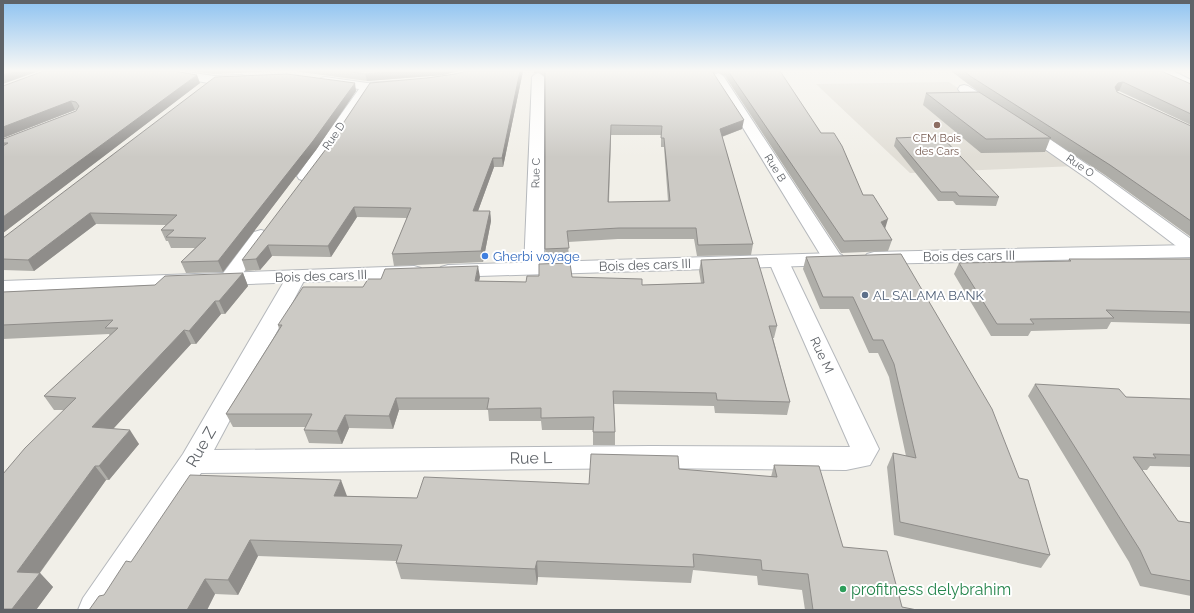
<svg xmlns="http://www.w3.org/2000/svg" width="1194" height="613" font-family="Raleway,sans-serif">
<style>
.education{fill:#e1ded6}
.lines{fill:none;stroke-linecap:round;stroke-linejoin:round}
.minor-casing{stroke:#b5b8bc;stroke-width:2}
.tertiary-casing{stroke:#b5b8bc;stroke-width:2}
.secondary-casing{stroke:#b6babf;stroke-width:2}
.minor{fill:#fff;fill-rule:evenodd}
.tertiary{fill:#fff;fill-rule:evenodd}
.secondary{fill:#fff;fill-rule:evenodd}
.wall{fill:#afaea9;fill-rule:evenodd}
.shaded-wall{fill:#8f8d8a}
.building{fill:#cccac5;stroke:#8f8d8a;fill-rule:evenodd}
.education-dot{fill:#8d6e63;stroke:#fff;stroke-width:1.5}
.shop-dot{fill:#3f7fe0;stroke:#fff;stroke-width:1.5}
.service-dot{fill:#5c6f8a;stroke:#fff;stroke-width:1.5}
.leisure-dot{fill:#2e9e5b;stroke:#fff;stroke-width:1.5}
.labels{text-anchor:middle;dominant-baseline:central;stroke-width:4;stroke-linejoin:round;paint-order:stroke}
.far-street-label{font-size:11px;fill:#5f6368;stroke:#fff}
.far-education-label{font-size:11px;fill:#785e54;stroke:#fff}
.shop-label{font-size:13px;fill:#366cbe;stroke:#fff;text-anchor:start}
.street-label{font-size:13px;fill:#5f6368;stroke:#fff}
.service-label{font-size:13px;fill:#4e5e75;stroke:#fff;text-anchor:start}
.near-street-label{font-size:16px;fill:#5f6368;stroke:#fff}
.near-leisure-label{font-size:16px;fill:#27864d;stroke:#fff;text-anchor:start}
</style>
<rect width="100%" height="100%" fill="#f1efe8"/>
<path class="education" d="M 949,82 L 1076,166 L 910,173 L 816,84 Z"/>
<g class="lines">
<defs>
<path id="minor" d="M 152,71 L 180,71 L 214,76 L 241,75 L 245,76 L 247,79 L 245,82 L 241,83 L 214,84 L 158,74 Z
M 538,73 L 542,75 L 544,77 L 544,268 L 541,272 L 534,274 L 527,272 L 524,268 L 532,77 L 534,75 Z
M 718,73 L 722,75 L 724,77 L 843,259 L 840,263 L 833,265 L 826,263 L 823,259 L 712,77 L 714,75 Z
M 325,77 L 367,83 L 398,81 L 402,82 L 404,85 L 402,88 L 398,89 L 371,90 L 311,179 L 305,181 L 299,179 L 297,176 L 359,89 L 321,84 L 319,81 L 321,78 Z
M 964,85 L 968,86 L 999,105 L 1001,108 L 999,111 L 989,111 L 960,92 L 958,89 L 960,86 Z
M 1024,124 L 1029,125 L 1104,176 L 1191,239 L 1191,254 L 1184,252 L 1092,182 L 1019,131 L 1017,128 L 1019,125 Z
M 261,230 L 268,232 L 270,236 L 235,284 L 228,286 L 221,284 L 218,280 L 254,232 Z
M 779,256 L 786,258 L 789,262 L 879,449 L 870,465 L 846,470 L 651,468 L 201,473 L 116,610 L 78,610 L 83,598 L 183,454 L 289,273 L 296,271 L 303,273 L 306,277 L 214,450 L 651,446 L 850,447 L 769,262 L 772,258 Z"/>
<path id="tertiary" d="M 1191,245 L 1191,257 L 874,264 L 867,262 L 864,258 L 867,254 L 874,252 Z
M 835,253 L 842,255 L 845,259 L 842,263 L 835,265 L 448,277 L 441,275 L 438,271 L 441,267 L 448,265 Z
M 414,266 L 421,268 L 424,272 L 421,276 L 414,278 L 3,293 L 3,281 Z"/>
<path id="secondary" d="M 1157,71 L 1173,71 L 1191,80 L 1191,88 L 1159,73 Z"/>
</defs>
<use href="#minor" class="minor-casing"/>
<use href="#tertiary" class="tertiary-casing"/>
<use href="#secondary" class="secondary-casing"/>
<use href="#minor" class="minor"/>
<use href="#tertiary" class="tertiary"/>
<use href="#secondary" class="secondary"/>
</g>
<path class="wall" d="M 191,71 L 278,71 L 214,74 Z
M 293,71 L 459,71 L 443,75 L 367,81 Z
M 523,71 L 503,167 L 494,167 L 478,211 L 490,211 L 491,221 L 483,262 L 394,266 L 392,254 L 407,218 L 357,217 L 331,257 L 272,256 L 260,270 L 246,271 L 242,260 L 427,78 L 455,74 Z
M 534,71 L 780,71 L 821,133 L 863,195 L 885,229 L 892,240 L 888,251 L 841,253 L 725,76 L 717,72 L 714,73 L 742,129 L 722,137 L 753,244 L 751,255 L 697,256 L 694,239 L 618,239 L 568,242 L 569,260 L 546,260 L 545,249 L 545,77 L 539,72 L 534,73 ZM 611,135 L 661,135 L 661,147 L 664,147 L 668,201 L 609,202 Z
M 951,71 L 1161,71 L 1191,84 L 1191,125 L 1119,91 L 1117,91 L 1117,92 L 1191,126 L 1191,237 L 1105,175 L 1050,139 L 1045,152 L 981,153 L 923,105 L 926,93 L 979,92 L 968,84 Z
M 200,83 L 3,233 L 3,139 L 76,111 L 77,110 L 75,110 L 3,138 L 3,86 Z
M 356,91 L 316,150 L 223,272 L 186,273 L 181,262 L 195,248 L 171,248 L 168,241 L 166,241 L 161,230 L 166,225 L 96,224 L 34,271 L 3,270 L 3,238 Z
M 896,138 L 999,197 L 996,206 L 956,205 L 953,201 L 938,201 L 894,146 Z
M 901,254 L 1019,478 L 1050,555 L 1041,568 L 894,535 L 887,467 L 893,453 L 906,456 L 889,377 L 878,353 L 869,353 L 849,309 L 820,309 L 803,269 L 806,257 Z
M 1069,259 L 1191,259 L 1191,324 L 1111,322 L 1107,329 L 1031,331 L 1028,336 L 991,336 L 954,274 L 959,263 L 1068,261 Z
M 701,260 L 777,326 L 774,338 L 773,338 L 790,402 L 787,415 L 715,413 L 714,406 L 614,404 L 615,432 L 615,445 L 593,445 L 593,430 L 542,430 L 541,421 L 489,421 L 488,410 L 399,410 L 393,429 L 349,428 L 342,444 L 309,443 L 304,430 L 306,427 L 233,427 L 226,414 L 279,329 L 278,325 L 381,279 L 480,277 L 479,281 L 526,282 L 572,277 L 642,285 L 701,283 L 699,271 Z
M 243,273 L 248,286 L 225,314 L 221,314 L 196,344 L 191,344 L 113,429 L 139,444 L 109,480 L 106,480 L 40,573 L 53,587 L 36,610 L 3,610 L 3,474 L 64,410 L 54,410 L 44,396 L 110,336 L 109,334 L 3,339 L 3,292 L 155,285 Z
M 1035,384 L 1126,397 L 1191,399 L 1191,467 L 1150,466 L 1147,470 L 1142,470 L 1178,521 L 1191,523 L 1191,596 L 1140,586 L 1129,562 L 1028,396 Z
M 774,465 L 843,547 L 902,607 L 917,610 L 805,610 L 802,590 L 758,585 L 757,576 L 693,570 L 691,583 L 538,577 L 537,585 L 401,579 L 396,563 L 396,561 L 258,556 L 238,595 L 215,594 L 207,610 L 89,610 L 104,595 L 131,562 L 346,496 L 417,498 L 589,484 L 679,469 L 771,477 Z"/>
<path class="shaded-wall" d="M 14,71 L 39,71 L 3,84 L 3,75 Z
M 394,71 L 459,71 L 443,75 L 367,81 L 365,74 Z
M 520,71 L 523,71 L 503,167 L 502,158 Z
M 534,71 L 539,71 L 539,72 L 534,73 Z
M 711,71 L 717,71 L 713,74 Z
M 197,75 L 200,83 L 3,233 L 3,217 Z
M 1123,82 L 1119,91 L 1114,92 L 1115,87 L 1118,83 Z
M 355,83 L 356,91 L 316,150 L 223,272 L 218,261 Z
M 71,101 L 75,110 L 3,138 L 3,127 Z
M 744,120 L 742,129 L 718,138 L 720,129 Z
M 493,158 L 494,167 L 474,222 L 473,211 Z
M 354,207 L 357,217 L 331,257 L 328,246 Z
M 490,211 L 491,221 L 483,262 L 481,251 Z
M 90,213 L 96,224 L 34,271 L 28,260 Z
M 888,219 L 885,229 L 881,222 Z
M 268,245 L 272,256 L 260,270 L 256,259 Z
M 478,266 L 480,277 L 476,293 L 475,281 Z
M 243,273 L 248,286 L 225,314 L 219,301 Z
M 215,301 L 221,314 L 196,344 L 189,331 Z
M 184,330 L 191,344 L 102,441 L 92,427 Z
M 396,398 L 399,410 L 393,429 L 389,416 Z
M 345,415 L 349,428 L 342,444 L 337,431 Z
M 130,430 L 139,444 L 109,480 L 99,466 Z
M 95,466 L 106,480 L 38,575 L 40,573 L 53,587 L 36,610 L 12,610 L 12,609 L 17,572 Z
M 341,480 L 347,496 L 334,496 Z
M 250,540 L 258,556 L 238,595 L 228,580 Z
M 537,561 L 538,577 L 537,585 L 535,569 Z
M 205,579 L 215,594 L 207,610 L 187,610 Z"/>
<path class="building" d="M 3,71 L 14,71 L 3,75 Z
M 44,71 L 174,71 L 197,75 L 3,217 L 3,146 L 8,143 L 3,143 L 3,139 L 76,111 L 79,106 L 76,102 L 71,101 L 3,127 L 3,86 Z
M 347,71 L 394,71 L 365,74 Z
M 467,71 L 520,71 L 502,158 L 493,158 L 473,211 L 490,211 L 481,251 L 392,254 L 411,208 L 354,207 L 328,246 L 268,245 L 256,259 L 242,260 L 326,149 L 370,83 L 427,78 L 455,74 Z
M 545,71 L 712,71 L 744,120 L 720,129 L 753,244 L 698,245 L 696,228 L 619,228 L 567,231 L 569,248 L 545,249 ZM 611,125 L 662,126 L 661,138 L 664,138 L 670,201 L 608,202 Z
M 728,71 L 780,71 L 821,133 L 834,133 L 842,146 L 863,195 L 873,195 L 888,219 L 881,222 L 892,240 L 844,241 Z
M 964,71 L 1161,71 L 1191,84 L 1191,114 L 1123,82 L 1118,83 L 1115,87 L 1117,92 L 1191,126 L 1191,221 L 1110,165 L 970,76 Z
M 287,74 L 355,83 L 313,141 L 218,261 L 181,262 L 206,238 L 166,237 L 174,230 L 161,230 L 177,215 L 90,213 L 28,260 L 3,259 L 3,238 L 215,77 Z
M 979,92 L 1051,138 L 986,139 L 926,93 Z
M 941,136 L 999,197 L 959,196 L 956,192 L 941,192 L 896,138 Z
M 901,254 L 992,409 L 1019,478 L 1028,480 L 1050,555 L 900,522 L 893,453 L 916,458 L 894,364 L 883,340 L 873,340 L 853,297 L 823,297 L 806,257 Z
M 757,258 L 777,326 L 769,326 L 790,402 L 717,400 L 716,393 L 613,391 L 615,432 L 593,432 L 594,417 L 541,418 L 541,408 L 487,409 L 489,398 L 396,398 L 389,416 L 345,415 L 337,431 L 304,430 L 312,414 L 226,414 L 282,325 L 278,325 L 303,287 L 363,287 L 368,279 L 381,279 L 385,269 L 478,266 L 475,281 L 526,282 L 527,276 L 539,276 L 539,264 L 570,263 L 572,277 L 642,279 L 642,285 L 704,283 L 701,260 Z
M 1069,259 L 1191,259 L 1191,312 L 1106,310 L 1114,318 L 1030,319 L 1034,324 L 997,324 L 959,263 L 1071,261 Z
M 243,273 L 219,301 L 215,301 L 189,331 L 184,330 L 92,427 L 130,430 L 99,466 L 95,466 L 17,572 L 40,573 L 12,609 L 3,609 L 3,474 L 25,448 L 76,398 L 44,396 L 118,328 L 105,328 L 113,320 L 3,325 L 3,292 L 155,285 L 165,276 Z
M 1035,384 L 1119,389 L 1126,397 L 1191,399 L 1191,455 L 1153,454 L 1156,458 L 1133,457 L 1178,521 L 1191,523 L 1191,581 L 1151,574 L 1140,550 Z
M 591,454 L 678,456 L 679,469 L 777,477 L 774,465 L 819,466 L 843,547 L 887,551 L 902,607 L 917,610 L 813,610 L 808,574 L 762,570 L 761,560 L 693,554 L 694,567 L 537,561 L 535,569 L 396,563 L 402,545 L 250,540 L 228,580 L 205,579 L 187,610 L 89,610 L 99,596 L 104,595 L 126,561 L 131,562 L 190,475 L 341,480 L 334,496 L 417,498 L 424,477 L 589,484 Z"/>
<linearGradient id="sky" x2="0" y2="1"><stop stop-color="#8fc3f1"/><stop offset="0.45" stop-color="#f9f8f5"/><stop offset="1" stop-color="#f9f8f5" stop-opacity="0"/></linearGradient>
<rect width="1194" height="157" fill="url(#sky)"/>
<circle class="education-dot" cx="937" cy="125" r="4"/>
<circle class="shop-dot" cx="485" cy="256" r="4"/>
<circle class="service-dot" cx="865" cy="295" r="4"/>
<circle class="leisure-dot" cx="843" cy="589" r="4"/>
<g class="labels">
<g class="far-street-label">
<text transform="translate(334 136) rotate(-56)">Rue D</text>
<text transform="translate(1080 166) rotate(35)">Rue O</text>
<text transform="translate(775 168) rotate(58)">Rue B</text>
<text transform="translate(536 173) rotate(-89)">Rue C</text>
</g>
<g class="far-education-label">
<text x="937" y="138">CEM Bois<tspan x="937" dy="13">des Cars</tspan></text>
</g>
<g class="shop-label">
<text x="493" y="256">Gherbi voyage</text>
</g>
<g class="street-label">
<text transform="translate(969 256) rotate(-1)">Bois des cars III</text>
<text transform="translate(645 265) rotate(-2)">Bois des cars III</text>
<text transform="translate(321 276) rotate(-2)">Bois des cars III</text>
<text transform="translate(822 355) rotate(65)">Rue M</text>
</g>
<g class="service-label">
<text x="873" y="295">AL SALAMA BANK</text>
</g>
<g class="near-street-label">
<text transform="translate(201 447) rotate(-60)">Rue Z</text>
<text transform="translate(531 458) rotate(-1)">Rue L</text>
</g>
<g class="near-leisure-label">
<text x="851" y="589">profitness delybrahim</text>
</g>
</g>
<rect width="1194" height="613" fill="none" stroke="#5f6368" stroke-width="8"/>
</svg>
